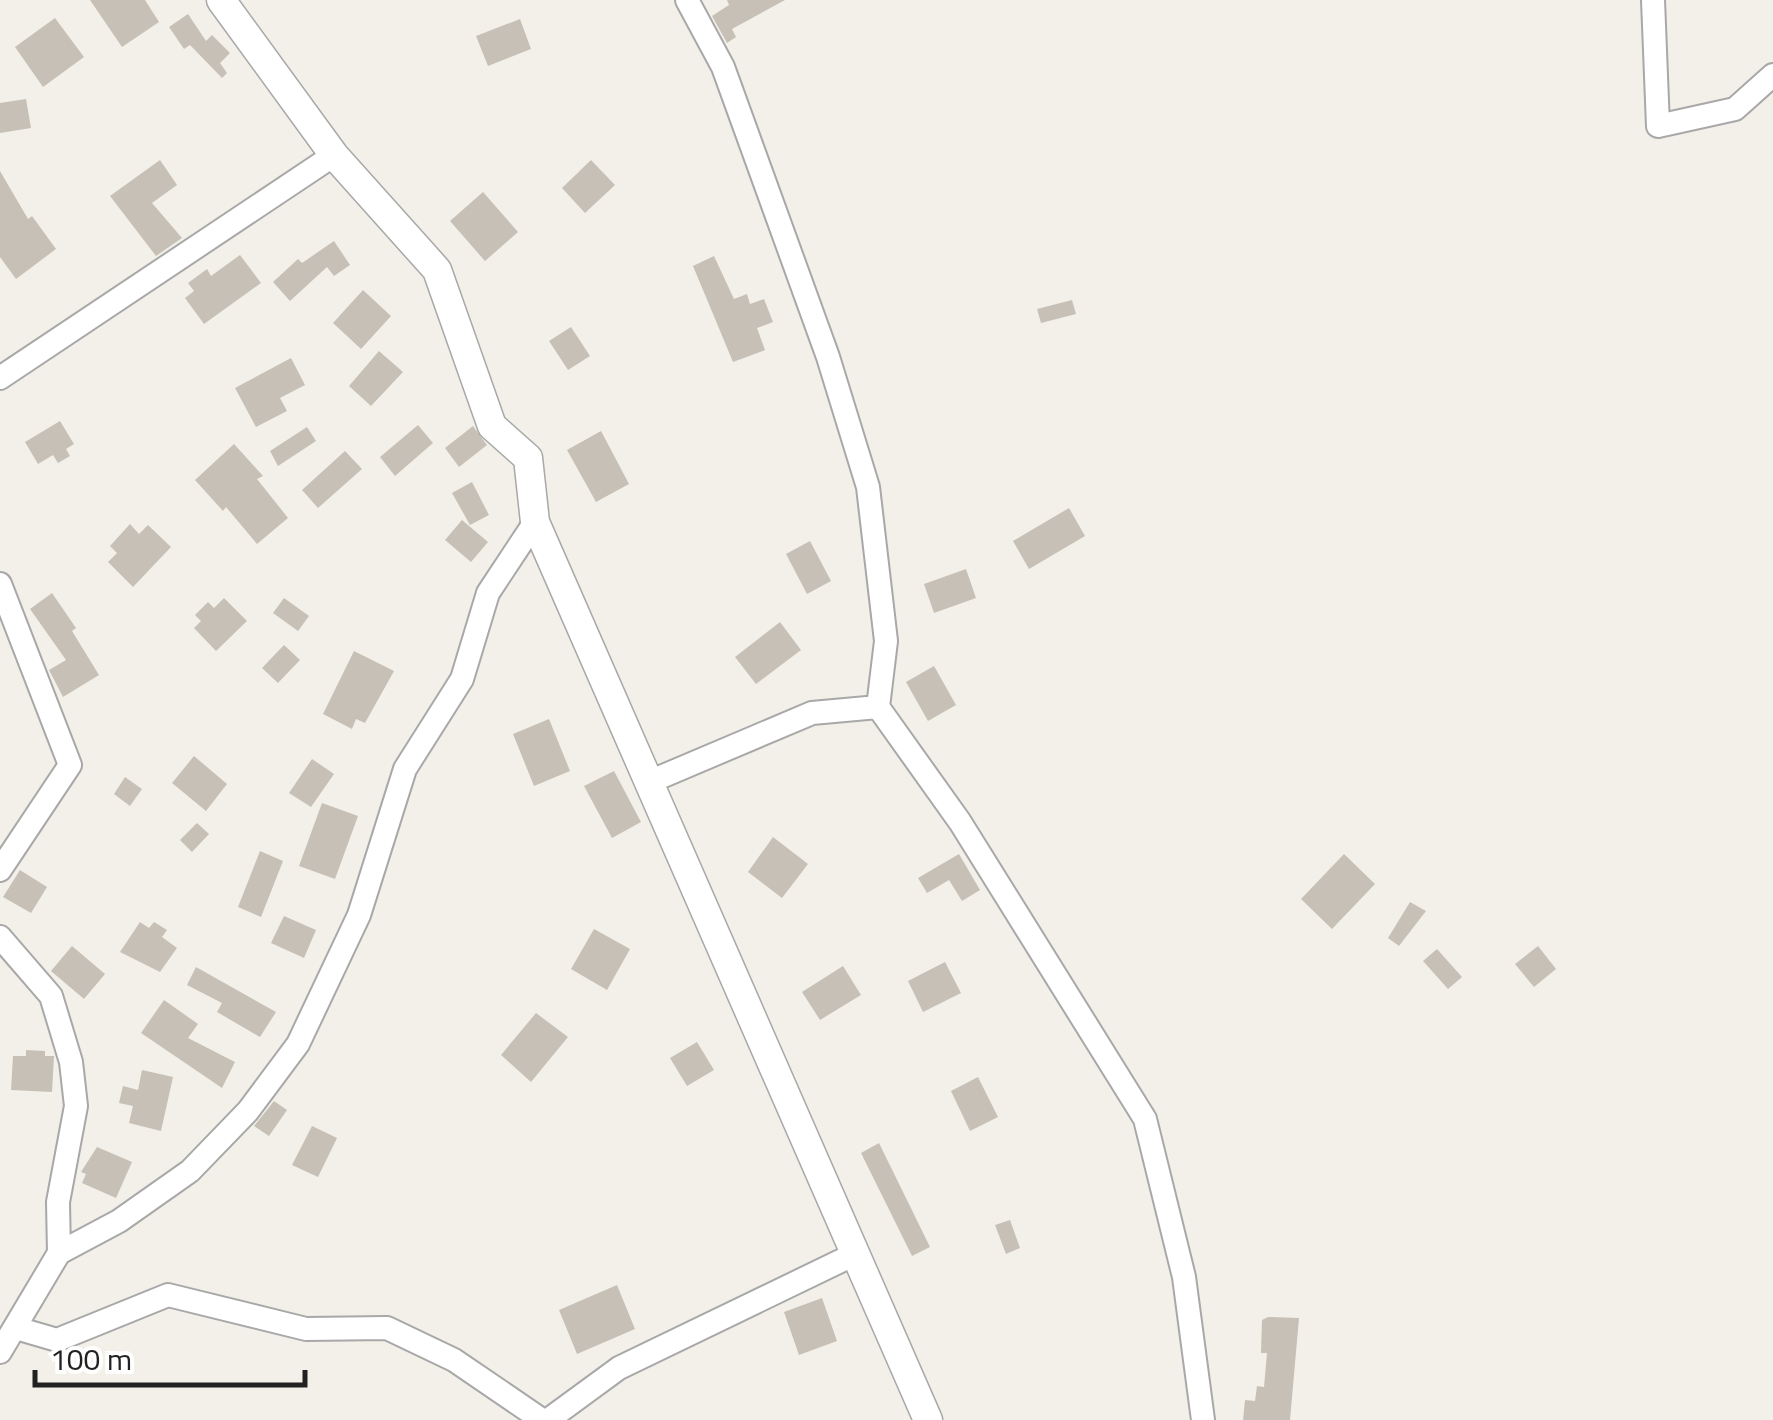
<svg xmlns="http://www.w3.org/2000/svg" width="1773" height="1420" font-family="'Titillium Web',sans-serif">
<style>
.building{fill:#c7c0b7}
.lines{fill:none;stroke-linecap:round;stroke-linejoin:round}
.minor-casing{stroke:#a8a8a8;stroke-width:26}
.tertiary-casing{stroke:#a8a8a8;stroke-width:31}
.minor{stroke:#fff;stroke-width:22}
.tertiary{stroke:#fff;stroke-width:28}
</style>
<rect width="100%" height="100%" fill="#f2f0e8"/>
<path class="building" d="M 90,0 L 145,0 L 159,22 L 122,47 Z
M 727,0 L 785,0 L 732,29 L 736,37 L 727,43 L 712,16 L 729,5 Z
M 188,14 L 206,41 L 212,35 L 230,53 L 220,63 L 227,73 L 222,78 L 190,45 L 184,49 L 169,27 Z
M 55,18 L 84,57 L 43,87 L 15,47 Z
M 520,19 L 531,49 L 488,66 L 476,36 Z
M 26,99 L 31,128 L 0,133 L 0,103 Z
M 160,160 L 177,185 L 152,203 L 182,238 L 156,256 L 110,196 Z
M 591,160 L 615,185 L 585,213 L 562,188 Z
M 0,171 L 28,219 L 32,216 L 56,249 L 16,279 L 0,257 Z
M 483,192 L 518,232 L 485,261 L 450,221 Z
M 334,241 L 350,265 L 334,276 L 327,267 L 290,301 L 273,282 L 298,259 L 302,263 Z
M 240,255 L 261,283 L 204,324 L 185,298 L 194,291 L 188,283 L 207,269 L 211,276 Z
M 714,256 L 734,299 L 747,294 L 750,304 L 764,299 L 773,322 L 757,328 L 765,350 L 733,362 L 693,266 Z
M 363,290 L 391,316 L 361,349 L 333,323 Z
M 1072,300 L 1076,314 L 1041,323 L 1037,309 Z
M 571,327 L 590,356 L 568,370 L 549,341 Z
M 379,351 L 403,372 L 371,406 L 349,386 Z
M 291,358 L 305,385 L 280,398 L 287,411 L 256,427 L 235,388 Z
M 60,421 L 74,444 L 66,449 L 70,456 L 58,463 L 53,455 L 38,464 L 25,442 Z
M 418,425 L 433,443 L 395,476 L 380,457 Z
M 473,426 L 487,445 L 459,467 L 445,448 Z
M 307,427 L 316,441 L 278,466 L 270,451 Z
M 601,431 L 629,484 L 596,502 L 567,450 Z
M 234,444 L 263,476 L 257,479 L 288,518 L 257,544 L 226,507 L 223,511 L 195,480 Z
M 345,451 L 362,469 L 318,508 L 302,490 Z
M 472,482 L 489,515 L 470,525 L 452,493 Z
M 1069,508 L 1085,536 L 1029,569 L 1013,541 Z
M 462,520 L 488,542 L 471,562 L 445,540 Z
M 130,524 L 139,534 L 148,525 L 171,547 L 133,587 L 108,562 L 117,553 L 110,546 Z
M 810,541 L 831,581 L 807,594 L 786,554 Z
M 966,569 L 976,598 L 934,613 L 924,584 Z
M 52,593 L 76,628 L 72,631 L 99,675 L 63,697 L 49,670 L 66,660 L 30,609 Z
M 224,598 L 247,621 L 216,651 L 194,628 L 201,621 L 195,615 L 208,602 L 214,608 Z
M 284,598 L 309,616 L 298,631 L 273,613 Z
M 780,622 L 801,650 L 756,684 L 735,657 Z
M 284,645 L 300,660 L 278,683 L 262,668 Z
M 354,651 L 394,671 L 365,723 L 356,719 L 352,729 L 323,714 Z
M 934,666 L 956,705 L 928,721 L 906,682 Z
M 549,719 L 570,771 L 534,786 L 513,734 Z
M 194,756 L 227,784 L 206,811 L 172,783 Z
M 312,759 L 334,774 L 311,807 L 289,793 Z
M 614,771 L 641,822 L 612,838 L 584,786 Z
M 125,777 L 142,789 L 130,806 L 114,794 Z
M 322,803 L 358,816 L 335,879 L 299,866 Z
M 197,823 L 209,834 L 192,852 L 180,840 Z
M 773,837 L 808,864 L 782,898 L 748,872 Z
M 260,851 L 283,861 L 261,917 L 238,907 Z
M 959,854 L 980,890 L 962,901 L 949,880 L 927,893 L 918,878 Z
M 1344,854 L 1375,884 L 1332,929 L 1301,899 Z
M 20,870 L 47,887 L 31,913 L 3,897 Z
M 1410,902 L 1426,911 L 1399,946 L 1388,938 Z
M 284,916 L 316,930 L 304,958 L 271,943 Z
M 140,922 L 149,928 L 154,922 L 167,930 L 162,937 L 177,948 L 160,972 L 120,952 Z
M 594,929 L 630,949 L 607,990 L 571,969 Z
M 72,946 L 105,974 L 84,999 L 51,971 Z
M 1538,946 L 1556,969 L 1534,987 L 1515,964 Z
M 1437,949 L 1462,977 L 1448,989 L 1423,961 Z
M 945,962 L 961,993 L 923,1012 L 908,981 Z
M 843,966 L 861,995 L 820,1020 L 802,992 Z
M 196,967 L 276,1012 L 260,1037 L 217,1012 L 222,1003 L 187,985 Z
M 164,1000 L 198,1024 L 188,1038 L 235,1062 L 222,1088 L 141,1033 Z
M 536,1013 L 568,1037 L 531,1082 L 501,1055 Z
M 697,1042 L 714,1070 L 687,1086 L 670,1058 Z
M 26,1050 L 45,1051 L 45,1056 L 54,1056 L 52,1092 L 11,1090 L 13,1056 L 26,1056 Z
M 142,1070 L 173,1077 L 161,1131 L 129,1123 L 133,1106 L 119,1103 L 123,1086 L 138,1090 Z
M 978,1077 L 998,1117 L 970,1131 L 951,1091 Z
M 274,1101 L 287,1110 L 269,1136 L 254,1126 Z
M 312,1126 L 337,1138 L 318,1177 L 292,1165 Z
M 879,1143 L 930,1247 L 912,1256 L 861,1153 Z
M 97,1147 L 132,1162 L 116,1198 L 82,1183 L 86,1174 L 81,1172 Z
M 1010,1220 L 1020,1248 L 1006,1254 L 995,1225 Z
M 617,1285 L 635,1329 L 577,1354 L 559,1310 Z
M 822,1298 L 837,1341 L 799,1355 L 784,1312 Z
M 1268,1317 L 1299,1318 L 1290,1420 L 1243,1420 L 1245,1400 L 1255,1401 L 1257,1386 L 1264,1387 L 1267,1353 L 1261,1353 L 1262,1320 Z"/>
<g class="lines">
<defs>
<path id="minor" d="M 687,0 L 723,67 L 828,357 L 868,487 L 886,641 L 878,707
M 1653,0 L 1658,126 L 1735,109 L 1773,75
M 0,378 L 334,155
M 0,584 L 70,765 L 0,870
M 649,782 L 812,713 L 878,707 L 960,822 L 1145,1119 L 1184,1277 L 1203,1420
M 0,937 L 51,996 L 71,1062 L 76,1106 L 58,1202 L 59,1253
M 16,1328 L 57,1340 L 168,1295 L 306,1329 L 387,1328 L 454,1360 L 542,1420
M 0,1352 L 59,1253 L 119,1221 L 190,1171 L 248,1111 L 298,1044 L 359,915 L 405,769 L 462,679 L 488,593 L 535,522
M 548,1420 L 619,1368 L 855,1254"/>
<path id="tertiary" d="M 221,0 L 334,155 L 437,270 L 492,426 L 528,458 L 535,522 L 928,1420"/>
</defs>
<use href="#minor" class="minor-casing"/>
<use href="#tertiary" class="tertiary-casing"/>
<use href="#minor" class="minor"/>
<use href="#tertiary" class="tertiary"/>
</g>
<path d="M35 1370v15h270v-15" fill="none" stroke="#212121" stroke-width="5"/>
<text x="50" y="1370" font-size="30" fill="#212121" stroke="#ffffff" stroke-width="8" paint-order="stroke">100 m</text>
</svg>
